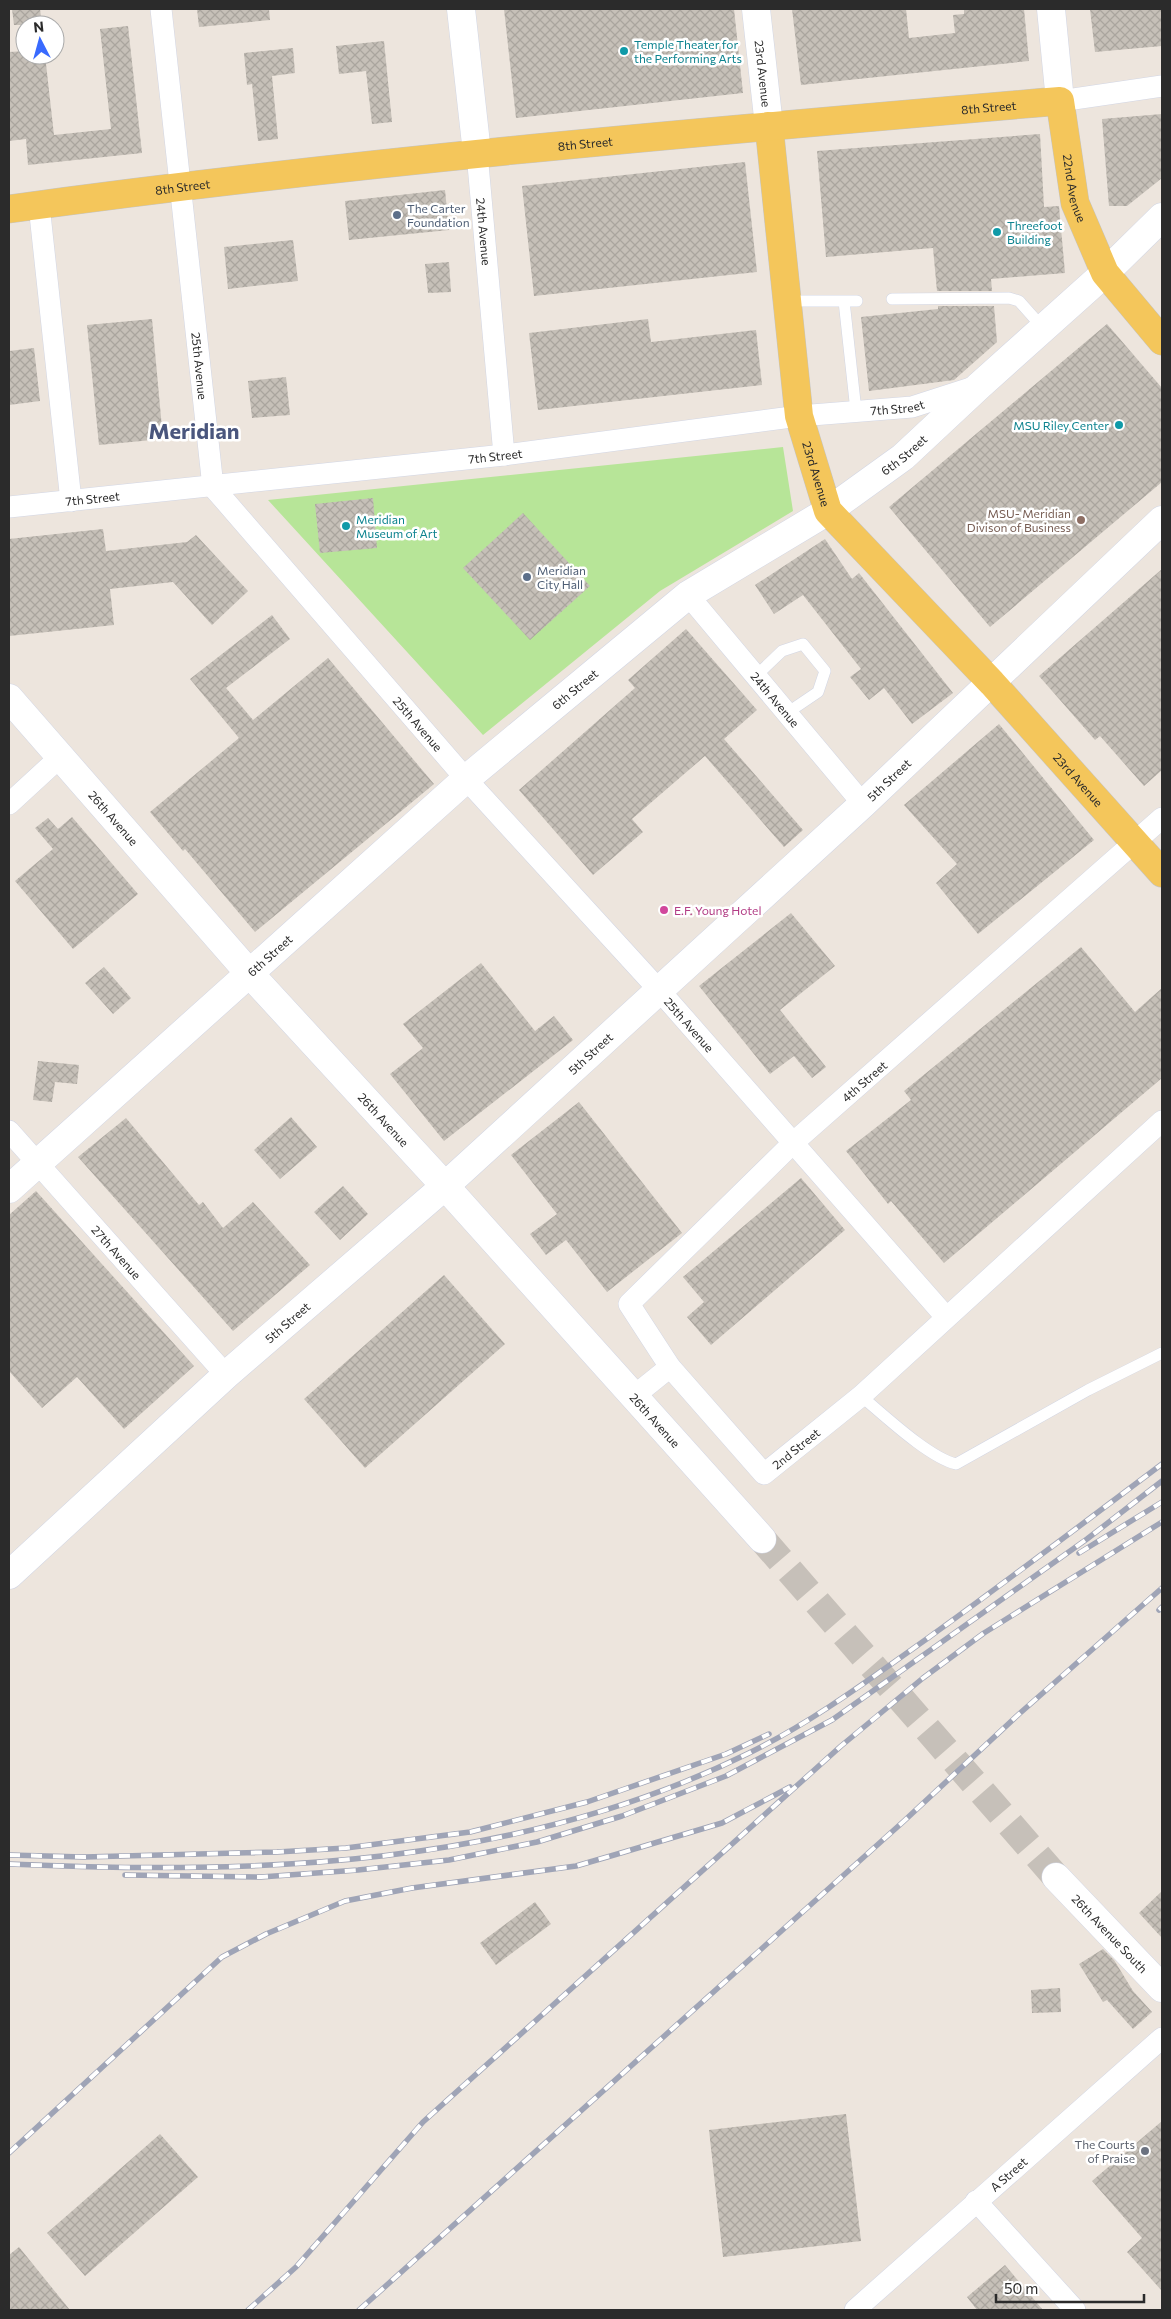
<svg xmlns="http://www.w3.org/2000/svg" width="1171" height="2319" font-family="Commissioner,sans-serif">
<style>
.grass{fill:#b7e598}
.building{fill:url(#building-cross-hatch)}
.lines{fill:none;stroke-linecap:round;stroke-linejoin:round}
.tertiary-tunnel{stroke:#c6c0b9;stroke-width:28;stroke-dasharray:28 14;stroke-linecap:butt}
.service-casing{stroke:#d2d6e4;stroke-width:12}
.minor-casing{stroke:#d2d6e4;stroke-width:22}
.tertiary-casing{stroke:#d2d6e4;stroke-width:29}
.secondary-casing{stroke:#d2d6e4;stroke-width:29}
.primary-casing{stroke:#c4c4c4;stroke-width:29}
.service{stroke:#fff;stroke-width:11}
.minor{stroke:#fff;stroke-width:21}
.tertiary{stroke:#fff;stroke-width:28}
.secondary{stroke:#fff;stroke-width:28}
.primary{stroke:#f4c65b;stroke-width:28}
.rail-casing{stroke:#9fa4b6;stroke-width:5.5}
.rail{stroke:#fff;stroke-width:4;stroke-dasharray:11;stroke-linecap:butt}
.culture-dot{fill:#0f9aa8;stroke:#fff;stroke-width:2}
.service-dot{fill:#5c6f8a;stroke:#fff;stroke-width:2}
.education-dot{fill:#8d6e63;stroke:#fff;stroke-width:2}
.hotel-dot{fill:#d1479c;stroke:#fff;stroke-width:2}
.worship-dot{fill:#6b7280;stroke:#fff;stroke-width:2}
.labels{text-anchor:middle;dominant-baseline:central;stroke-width:5;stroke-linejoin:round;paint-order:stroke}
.culture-label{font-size:12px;fill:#0d838f;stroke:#fff;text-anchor:start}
.street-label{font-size:12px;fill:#2b2b2b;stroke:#fff}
.service-label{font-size:12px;fill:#4e5e75;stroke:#fff;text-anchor:start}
.education-label{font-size:12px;fill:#785e54;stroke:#fff;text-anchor:end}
.hotel-label{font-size:12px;fill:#b23c85;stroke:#fff;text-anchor:start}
.worship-label{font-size:12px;fill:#5b616d;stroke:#fff;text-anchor:end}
.town-label{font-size:22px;font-weight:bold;fill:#4a567d;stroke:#fff}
</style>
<defs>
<pattern id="building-cross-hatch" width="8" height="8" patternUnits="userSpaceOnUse" patternTransform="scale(1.25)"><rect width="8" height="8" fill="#c6c0b8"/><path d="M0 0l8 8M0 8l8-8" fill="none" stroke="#aaa59e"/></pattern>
</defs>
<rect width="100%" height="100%" fill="#ede5dd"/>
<path class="grass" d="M 783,447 L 793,511 L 660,591 L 483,735 L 268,500 Z"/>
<path class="building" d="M 12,9 L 40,9 L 42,25 L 14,25 Z
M 197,9 L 269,9 L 270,20 L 199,27 Z
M 504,9 L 734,9 L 743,93 L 516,118 Z
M 792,9 L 906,9 L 909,38 L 955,33 L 953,15 L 964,14 L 964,9 L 1024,9 L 1029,61 L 801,85 Z
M 1090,9 L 1162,9 L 1162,46 L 1095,52 Z
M 128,26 L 142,153 L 28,165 L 26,139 L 9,141 L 9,52 L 25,51 L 25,55 L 45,55 L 54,135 L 111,129 L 100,29 Z
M 384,41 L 392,122 L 372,124 L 366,71 L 339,74 L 336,46 Z
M 293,48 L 295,73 L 272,76 L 278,139 L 258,141 L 252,84 L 247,85 L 244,53 Z
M 1162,114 L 1162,178 L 1127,206 L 1109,206 L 1102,119 Z
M 1040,134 L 1044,207 L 1059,206 L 1065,273 L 991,279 L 992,291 L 937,291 L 933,248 L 826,257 L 817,151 Z
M 745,162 L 757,272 L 534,296 L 522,186 Z
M 445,190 L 449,230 L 349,240 L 345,201 Z
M 293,240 L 298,281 L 228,289 L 224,247 Z
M 449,262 L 451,292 L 428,293 L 425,264 Z
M 938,306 L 994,306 L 997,342 L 954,380 L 869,391 L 861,317 L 938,309 Z
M 152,319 L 163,439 L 99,445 L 87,325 Z
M 648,319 L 651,342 L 756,330 L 762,385 L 538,410 L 529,333 Z
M 1107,324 L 1162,388 L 1162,482 L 990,627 L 889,507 Z
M 34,348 L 40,401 L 9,405 L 9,351 Z
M 286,377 L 290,415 L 252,418 L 248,381 Z
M 373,498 L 377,548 L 320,553 L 315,504 Z
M 523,513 L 590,586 L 530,640 L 463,568 Z
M 103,529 L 106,551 L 187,542 L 196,535 L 248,591 L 212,625 L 173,582 L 110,589 L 114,625 L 9,636 L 9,539 Z
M 825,539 L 852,579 L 859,573 L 953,693 L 912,724 L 884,688 L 869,700 L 850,677 L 861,669 L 803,595 L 774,614 L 755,585 Z
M 1162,569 L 1162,770 L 1144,786 L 1100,736 L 1095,740 L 1039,676 Z
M 272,615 L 290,639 L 226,688 L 253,720 L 328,658 L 434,784 L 255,932 L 185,849 L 183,851 L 150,812 L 239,738 L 190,679 Z
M 686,629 L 757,710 L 724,739 L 803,830 L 784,847 L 705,756 L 632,819 L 643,832 L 593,875 L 519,790 L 635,688 L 628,680 Z
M 999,724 L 1094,840 L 978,934 L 936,883 L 957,864 L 904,805 Z
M 72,817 L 138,894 L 73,949 L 15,881 L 53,849 L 35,828 L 48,818 L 58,829 Z
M 791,913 L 835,966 L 780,1010 L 826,1067 L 812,1078 L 794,1056 L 770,1074 L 699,986 Z
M 1081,947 L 1135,1012 L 1162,988 L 1162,1078 L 944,1263 L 891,1201 L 888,1204 L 846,1151 L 911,1100 L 904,1091 Z
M 481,963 L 535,1031 L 554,1016 L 573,1040 L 444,1141 L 390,1074 L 423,1048 L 403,1024 Z
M 104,967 L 131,998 L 113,1014 L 85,983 Z
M 38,1061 L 79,1065 L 77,1084 L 55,1082 L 52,1102 L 33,1100 Z
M 579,1102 L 682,1233 L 607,1292 L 566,1240 L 546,1255 L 530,1234 L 557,1214 L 511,1155 Z
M 291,1117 L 317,1147 L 280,1179 L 254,1150 Z
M 126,1118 L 199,1205 L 203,1202 L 223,1228 L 253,1202 L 310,1265 L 233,1331 L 78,1157 Z
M 801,1178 L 845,1230 L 711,1345 L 687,1317 L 704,1302 L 683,1277 Z
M 343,1186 L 368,1214 L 340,1240 L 314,1212 Z
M 36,1191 L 194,1366 L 124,1429 L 77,1377 L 42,1408 L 9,1371 L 9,1215 Z
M 444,1275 L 505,1344 L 365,1468 L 304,1399 Z
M 1162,1891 L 1162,1938 L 1139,1913 Z
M 535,1902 L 551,1924 L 496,1965 L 480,1943 Z
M 1103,1949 L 1114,1960 L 1133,1991 L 1152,2012 L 1133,2029 L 1107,2000 L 1103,2002 L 1079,1964 Z
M 1060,1988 L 1061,2012 L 1032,2013 L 1031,1990 Z
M 846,2114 L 861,2241 L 723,2257 L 709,2130 Z
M 1162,2121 L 1162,2291 L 1127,2252 L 1142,2238 L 1092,2181 Z
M 160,2134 L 198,2177 L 85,2276 L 47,2233 Z
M 19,2247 L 70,2310 L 9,2310 L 9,2255 Z
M 1005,2265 L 1043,2310 L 977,2310 L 967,2297 Z"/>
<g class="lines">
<path class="tertiary-tunnel" d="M 762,1539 L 1056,1877"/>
<defs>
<path id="service" d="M 892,299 L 1009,298 L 1019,301 L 1043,328
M 788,301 L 857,301
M 844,301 L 856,411
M 756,676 L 782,651 L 803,644 L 825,671 L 818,692 L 787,713
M 861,1396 C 884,1415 928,1457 956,1464 L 1088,1390 L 1162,1353"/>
<g id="minor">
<path id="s1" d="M 161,9 L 213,487 L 466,779 L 659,990 L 946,1317"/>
<path d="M 1060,101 L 1162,86"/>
<path id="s2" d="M 477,153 L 504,455"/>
<path d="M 39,205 L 71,501"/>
<path id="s3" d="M 9,507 L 504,455 L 799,416 L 912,407 L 977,386"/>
<path id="s4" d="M 688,595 L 863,804"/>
<path d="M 9,804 L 59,758"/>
<path id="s5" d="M 1162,818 L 794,1142 L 629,1304 L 670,1367 L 764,1474 L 861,1396 L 1162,1121"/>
<path id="s6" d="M 9,1131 L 226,1375"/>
<path d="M 634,1396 L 670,1367"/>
<path d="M 976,2201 L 1075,2310"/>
<path id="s7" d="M 855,2310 L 1162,2038"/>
</g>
<g id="tertiary">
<path id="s8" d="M 9,698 L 250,974 L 445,1186 L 762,1539"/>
<path id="s9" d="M 9,1189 L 466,779 L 688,595 L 828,511 L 903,457 L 979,386 L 1105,273 L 1162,217"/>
<path id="s10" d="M 9,1575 L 226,1375 L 445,1186 L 863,804 L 1162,520"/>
<path id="s11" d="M 1056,1877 L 1162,1988"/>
</g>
<g id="secondary">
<path d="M 461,9 L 477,153"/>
<path id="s12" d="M 756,9 L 769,126"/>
<path d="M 1051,9 L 1060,101"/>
</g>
<g id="primary">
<path id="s13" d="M 769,126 L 799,416 L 828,511 L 992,683 L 1162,873"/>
<path id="s14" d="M 9,209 C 358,161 709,131 1060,101 L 1075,203 L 1105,273 L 1162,341"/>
</g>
</defs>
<use href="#service" class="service-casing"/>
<use href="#minor" class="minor-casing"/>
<use href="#tertiary" class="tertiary-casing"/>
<use href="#secondary" class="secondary-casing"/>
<use href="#primary" class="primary-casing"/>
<use href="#service" class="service"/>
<use href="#minor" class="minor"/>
<use href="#tertiary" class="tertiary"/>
<use href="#secondary" class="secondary"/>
<use href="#primary" class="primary"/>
<defs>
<path id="rail" d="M 1079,1553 L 1162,1502
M 1159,1610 L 1162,1607
M 9,1855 L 84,1857 L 277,1852 L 346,1848 L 470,1832 L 587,1802 L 726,1754 L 769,1734
M 9,1864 C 260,1875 517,1867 747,1754 C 811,1723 870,1679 928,1638 C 1007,1581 1085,1522 1162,1464
M 125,1875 L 261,1877 L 358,1870 L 449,1860 L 537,1842 L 622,1816 L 726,1776 L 832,1720 L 1087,1539 L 1162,1481
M 9,2153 L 222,1957 L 266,1934 L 345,1901 L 412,1888 L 576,1866 L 614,1855 L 722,1823 L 790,1787
M 248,2310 L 296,2267 L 423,2122 L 841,1746 L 923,1678 L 984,1633 L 1162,1522
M 359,2310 L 904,1821 L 1019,1714 L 1162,1588"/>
</defs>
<use href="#rail" class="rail-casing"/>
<use href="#rail" class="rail"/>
</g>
<g class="culture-dot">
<circle cx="624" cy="51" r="5"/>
<circle cx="997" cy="232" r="5"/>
<circle cx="1119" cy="425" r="5"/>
<circle cx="346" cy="526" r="5"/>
</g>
<g class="service-dot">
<circle cx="397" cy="215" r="5"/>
<circle cx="527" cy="577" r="5"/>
</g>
<circle class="education-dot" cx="1081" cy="520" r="5"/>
<circle class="hotel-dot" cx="664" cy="910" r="5"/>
<circle class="worship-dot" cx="1145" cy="2151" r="5"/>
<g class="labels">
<g class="culture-label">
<text x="634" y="44">Temple Theater for<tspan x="634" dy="14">the Performing Arts</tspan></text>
<text x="1007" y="225">Threefoot<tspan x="1007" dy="14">Building</tspan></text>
<text x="1109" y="425" text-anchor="end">MSU Riley Center</text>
<text x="356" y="519">Meridian<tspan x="356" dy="14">Museum of Art</tspan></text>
</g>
<g class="street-label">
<text stroke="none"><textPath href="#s12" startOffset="65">23rd Avenue</textPath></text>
<text stroke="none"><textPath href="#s14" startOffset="985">8th Street</textPath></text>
<text stroke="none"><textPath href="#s14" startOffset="580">8th Street</textPath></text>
<text stroke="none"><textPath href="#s14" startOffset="175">8th Street</textPath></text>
<text stroke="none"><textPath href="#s14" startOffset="1145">22nd Avenue</textPath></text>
<text stroke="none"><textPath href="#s2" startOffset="79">24th Avenue</textPath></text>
<text stroke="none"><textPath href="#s1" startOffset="359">25th Avenue</textPath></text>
<text stroke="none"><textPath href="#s3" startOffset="894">7th Street</textPath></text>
<text stroke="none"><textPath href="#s9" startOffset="1160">6th Street</textPath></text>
<text stroke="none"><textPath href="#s3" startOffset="489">7th Street</textPath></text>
<text stroke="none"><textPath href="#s13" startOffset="352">23rd Avenue</textPath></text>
<text stroke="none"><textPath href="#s3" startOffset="84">7th Street</textPath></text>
<text stroke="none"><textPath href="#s9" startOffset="755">6th Street</textPath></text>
<text stroke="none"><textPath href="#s4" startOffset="136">24th Avenue</textPath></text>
<text stroke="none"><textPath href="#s1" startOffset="794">25th Avenue</textPath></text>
<text stroke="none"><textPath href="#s10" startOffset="1186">5th Street</textPath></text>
<text stroke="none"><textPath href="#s13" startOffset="758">23rd Avenue</textPath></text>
<text stroke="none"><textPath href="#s8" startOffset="159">26th Avenue</textPath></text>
<text stroke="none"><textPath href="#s9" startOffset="350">6th Street</textPath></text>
<text stroke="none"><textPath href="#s1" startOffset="1199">25th Avenue</textPath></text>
<text stroke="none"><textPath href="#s10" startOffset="781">5th Street</textPath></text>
<text transform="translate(864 1081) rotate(-41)">4th Street</text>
<text stroke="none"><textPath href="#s8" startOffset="564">26th Avenue</textPath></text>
<text stroke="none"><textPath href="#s6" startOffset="162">27th Avenue</textPath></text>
<text stroke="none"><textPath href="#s10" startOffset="376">5th Street</textPath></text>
<text stroke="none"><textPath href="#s8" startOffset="969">26th Avenue</textPath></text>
<text stroke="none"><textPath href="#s5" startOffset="980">2nd Street</textPath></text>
<text stroke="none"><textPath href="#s11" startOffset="78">26th Avenue South</textPath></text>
<text stroke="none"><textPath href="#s7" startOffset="205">A Street</textPath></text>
</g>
<g class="service-label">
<text x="407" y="208">The Carter<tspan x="407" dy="14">Foundation</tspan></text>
<text x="537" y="570">Meridian<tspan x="537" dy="14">City Hall</tspan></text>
</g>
<g class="education-label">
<text x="1071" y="513">MSU- Meridian<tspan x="1071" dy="14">Divison of Business</tspan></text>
</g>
<g class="hotel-label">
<text x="674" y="910">E.F. Young Hotel</text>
</g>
<g class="worship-label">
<text x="1135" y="2144">The Courts<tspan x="1135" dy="14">of Praise</tspan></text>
</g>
<g class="town-label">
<text x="194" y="430">Meridian</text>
</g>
</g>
<rect width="1171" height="2319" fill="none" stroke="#2b2b2b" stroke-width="20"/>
<g transform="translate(40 40) rotate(354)"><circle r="24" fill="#ffffff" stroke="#aaaaaa"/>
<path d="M0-4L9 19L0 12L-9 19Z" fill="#396afe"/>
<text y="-8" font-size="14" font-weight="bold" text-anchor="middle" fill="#2b2b2b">N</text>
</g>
<path d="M996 2294v8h148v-8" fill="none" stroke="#2b2b2b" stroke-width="2.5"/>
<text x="1004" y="2294" font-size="15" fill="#2b2b2b" stroke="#ffffff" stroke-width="4" paint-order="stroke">50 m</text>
</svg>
